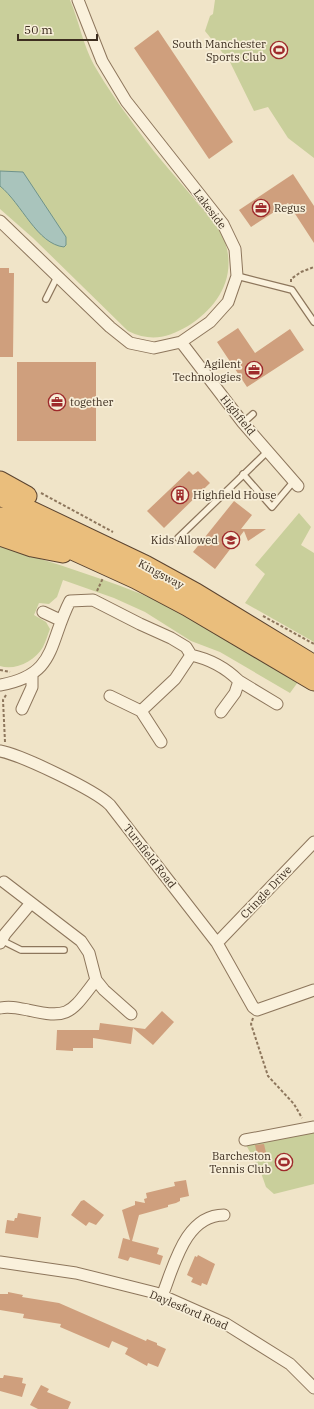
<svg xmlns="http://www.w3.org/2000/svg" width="314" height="1409" font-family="'IBM Plex Serif',serif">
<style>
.green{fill:#c9cf9b}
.water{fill:#a9c4bc;stroke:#6f938a}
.building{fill:#cf9f7d}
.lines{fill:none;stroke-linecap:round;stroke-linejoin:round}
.service-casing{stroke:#8d765c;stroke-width:8}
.minor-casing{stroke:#8d765c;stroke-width:13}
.trunk-casing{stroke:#5b4430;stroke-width:21}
.path{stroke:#8d765c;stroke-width:2;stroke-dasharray:3 2;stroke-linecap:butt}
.service{stroke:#faf1dc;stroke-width:5.5}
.minor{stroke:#faf1dc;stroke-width:11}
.trunk{stroke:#eabe7c;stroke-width:19}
.labels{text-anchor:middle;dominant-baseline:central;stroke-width:3.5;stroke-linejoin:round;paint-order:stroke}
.poi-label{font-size:11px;fill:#3d2e20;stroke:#f7eed8;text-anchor:end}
.street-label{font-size:11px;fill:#3d2e20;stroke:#f7eed8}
</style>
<rect width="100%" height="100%" fill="#f0e4c8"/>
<path class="green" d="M 0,0 L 70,0 C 79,21 83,45 94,65 C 107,88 124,111 140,133 C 158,158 180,181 199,205 C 209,216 221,229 225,242 C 237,278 217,308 188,326 C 167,338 151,342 128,331 L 33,238 L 0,209 Z
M 215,0 L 314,0 L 314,158 L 288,138 L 268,107 L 254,111 L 230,62 L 205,31 L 210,16 L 213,14 Z
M 299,513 L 311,527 L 301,545 L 314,553 L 314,642 L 245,603 L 265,574 L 255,565 Z
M 0,546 C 53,563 107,579 158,601 C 207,623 252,654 298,682 L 290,693 L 220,652 L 191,641 L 145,612 L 114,598 L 63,580 L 57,597 L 49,604 L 39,603 L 34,615 L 46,622 L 50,629 C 48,634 46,641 43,647 C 35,661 15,671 0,666 Z
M 314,1131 L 314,1184 L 274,1194 L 266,1187 L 260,1170 L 246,1145 Z"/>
<path class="water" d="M 0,171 L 23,172 L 66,237 L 66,245 L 64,247 C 37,244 22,204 0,186 Z"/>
<path class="building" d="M 158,30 L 233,142 L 209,159 L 134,48 Z
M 293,174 L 314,206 L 314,243 L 288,203 L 251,227 L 239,210 Z
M 0,268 L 9,268 L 9,273 L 14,273 L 13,357 L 0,357 Z
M 238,328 L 255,353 L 290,329 L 304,350 L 247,387 L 217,342 Z
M 17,362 L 96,362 L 96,441 L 17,441 Z
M 189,471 L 193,475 L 198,471 L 210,483 L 164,528 L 147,511 Z
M 234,501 L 252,515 L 241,529 L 266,529 L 248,541 L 244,531 L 215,569 L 193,552 Z
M 162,1011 L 174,1022 L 153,1045 L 133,1028 L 131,1044 L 93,1038 L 93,1048 L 73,1048 L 73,1051 L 56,1050 L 57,1030 L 99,1030 L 100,1023 L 145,1029 Z
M 264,1144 L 267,1157 L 258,1159 L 255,1145 Z
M 186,1180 L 189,1196 L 180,1198 L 180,1201 L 176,1203 L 168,1205 L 168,1207 L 139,1215 L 132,1241 L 159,1248 L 157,1254 L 163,1256 L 160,1265 L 130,1257 L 128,1261 L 118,1258 L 123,1238 L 130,1240 L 122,1210 L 135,1205 L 135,1201 L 145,1203 L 144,1199 L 147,1198 L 146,1193 L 175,1186 L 174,1182 Z
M 84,1200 L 104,1215 L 96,1225 L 89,1222 L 86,1226 L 71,1215 L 81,1201 Z
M 18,1213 L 41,1217 L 38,1238 L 5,1233 L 7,1220 L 14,1221 L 15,1218 L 17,1218 Z
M 198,1255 L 215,1264 L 207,1285 L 202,1283 L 201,1286 L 191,1282 L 193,1278 L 187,1275 L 195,1256 L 197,1257 Z
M 8,1292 L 23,1295 L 22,1297 L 59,1303 L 146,1341 L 147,1339 L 157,1343 L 157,1345 L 166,1349 L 158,1367 L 148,1363 L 147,1366 L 125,1354 L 128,1348 L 112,1341 L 109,1348 L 60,1327 L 61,1324 L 23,1318 L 24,1314 L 0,1310 L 0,1294 L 8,1294 Z
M 4,1375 L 23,1378 L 22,1383 L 26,1384 L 22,1397 L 0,1391 L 0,1378 L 3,1378 Z
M 41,1385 L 49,1389 L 47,1392 L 71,1402 L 68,1409 L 38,1409 L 30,1405 Z"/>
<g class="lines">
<defs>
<path id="service" d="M 237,276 L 292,290 L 314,322
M 46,299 L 58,275
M 243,423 L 253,414
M 243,474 L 272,507 L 294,481
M 178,538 L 268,451
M 1,940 L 21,950 L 64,950"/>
<path id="minor" d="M 0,221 L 110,327 L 130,343 L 154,348 L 181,342 L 210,322 L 228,302 L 237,276 L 235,249 L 223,224 L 126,101 L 102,61 L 78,0
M 181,342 L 243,423 L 298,486
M 43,612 L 60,620
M 239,681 L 277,704
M 0,685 C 57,675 48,644 70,601 L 93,600 L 140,624 L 171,638 L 186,647 L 191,655 C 209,659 226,668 239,681 L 235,693 L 221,712
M 110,696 L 141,711 L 175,679 L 191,655
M 22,709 L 32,687 L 32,676
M 141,711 L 161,742
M 0,751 C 21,755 95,790 110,805 L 217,943 L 253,1007 L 257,1010 L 314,990
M 4,882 L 81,941 L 89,953 L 96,980 L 104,990 L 131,1014
M 0,943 L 5,934 L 31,903
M 217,943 L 314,842
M 0,1008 C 10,1006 18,1008 28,1010 C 70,1020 71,1012 96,980
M 245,1140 L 314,1127
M 0,1262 L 76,1273 L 156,1293 L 226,1324 L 290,1364 L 314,1388
M 162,1296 C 174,1266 185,1215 224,1215"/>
<path id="trunk" d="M 0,481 L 27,496
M 0,496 L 145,565 L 196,593 L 314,665
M 0,517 L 136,579 L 187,606 L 314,681
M 0,536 L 32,547 L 63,553"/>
</defs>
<use href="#service" class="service-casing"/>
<use href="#minor" class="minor-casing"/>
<use href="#trunk" class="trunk-casing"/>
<path class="path" d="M 291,282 L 291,279 L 301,272 L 314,267
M 41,493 L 113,532
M 97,591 L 103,578
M 263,616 L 314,644
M 0,670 L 10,672
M 5,742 L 3,700 L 6,695
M 253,1018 L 251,1024 L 268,1076 L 294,1104 L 302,1118"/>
<use href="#service" class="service"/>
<use href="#minor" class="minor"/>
<use href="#trunk" class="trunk"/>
</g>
<defs>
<symbol id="stadium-ring" viewBox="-11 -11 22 22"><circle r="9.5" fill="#f7eed8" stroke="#9e2a2b" stroke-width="1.5"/><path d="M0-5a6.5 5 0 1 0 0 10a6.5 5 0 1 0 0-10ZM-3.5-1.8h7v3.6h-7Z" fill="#9e2a2b"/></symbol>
<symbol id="office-ring" viewBox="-11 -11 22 22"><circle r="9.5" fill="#f7eed8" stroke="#9e2a2b" stroke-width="1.5"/><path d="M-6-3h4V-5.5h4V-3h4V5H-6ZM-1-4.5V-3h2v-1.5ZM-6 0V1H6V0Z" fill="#9e2a2b"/></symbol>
<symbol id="building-ring" viewBox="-11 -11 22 22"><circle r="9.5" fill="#f7eed8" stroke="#9e2a2b" stroke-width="1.5"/><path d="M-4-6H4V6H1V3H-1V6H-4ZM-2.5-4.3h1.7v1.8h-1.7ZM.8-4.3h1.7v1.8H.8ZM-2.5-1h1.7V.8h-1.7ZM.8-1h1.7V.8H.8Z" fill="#9e2a2b"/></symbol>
<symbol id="school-ring" viewBox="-11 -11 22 22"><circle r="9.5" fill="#f7eed8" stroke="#9e2a2b" stroke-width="1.5"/><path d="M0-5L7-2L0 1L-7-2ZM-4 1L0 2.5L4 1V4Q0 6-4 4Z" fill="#9e2a2b"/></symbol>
</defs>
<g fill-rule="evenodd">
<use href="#stadium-ring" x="269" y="40" width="20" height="20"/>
<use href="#office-ring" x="251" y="198" width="20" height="20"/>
<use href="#office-ring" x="244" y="360" width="20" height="20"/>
<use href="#office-ring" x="47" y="392" width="20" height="20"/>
<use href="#building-ring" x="170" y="485" width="20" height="20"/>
<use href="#school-ring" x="221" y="530" width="20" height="20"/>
<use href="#stadium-ring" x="274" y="1152" width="20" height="20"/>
</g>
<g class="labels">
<g class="poi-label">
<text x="266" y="44">South Manchester<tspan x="266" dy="13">Sports Club</tspan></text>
<text x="274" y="208" text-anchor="start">Regus</text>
<text x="241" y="364">Agilent<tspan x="241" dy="13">Technologies</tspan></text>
<text x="70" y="402" text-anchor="start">together</text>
<text x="193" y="495" text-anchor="start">Highfield House</text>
<text x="218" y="540">Kids Allowed</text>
<text x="271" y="1156">Barcheston<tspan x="271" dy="13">Tennis Club</tspan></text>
</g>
<g class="street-label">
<text transform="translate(210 209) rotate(53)">Lakeside</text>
<text transform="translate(238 415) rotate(51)">Highfield</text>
<text transform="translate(161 574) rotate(28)">Kingsway</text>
<text transform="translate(150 856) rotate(52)">Turnfield Road</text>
<text transform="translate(266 892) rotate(-46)">Cringle Drive</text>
<text transform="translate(189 1310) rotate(23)">Daylesford Road</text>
</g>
</g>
<path d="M18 34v6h79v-6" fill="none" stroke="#3d2e20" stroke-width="2"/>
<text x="24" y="34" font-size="12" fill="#3d2e20" stroke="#f7eed8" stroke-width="3" paint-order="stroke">50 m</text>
</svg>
